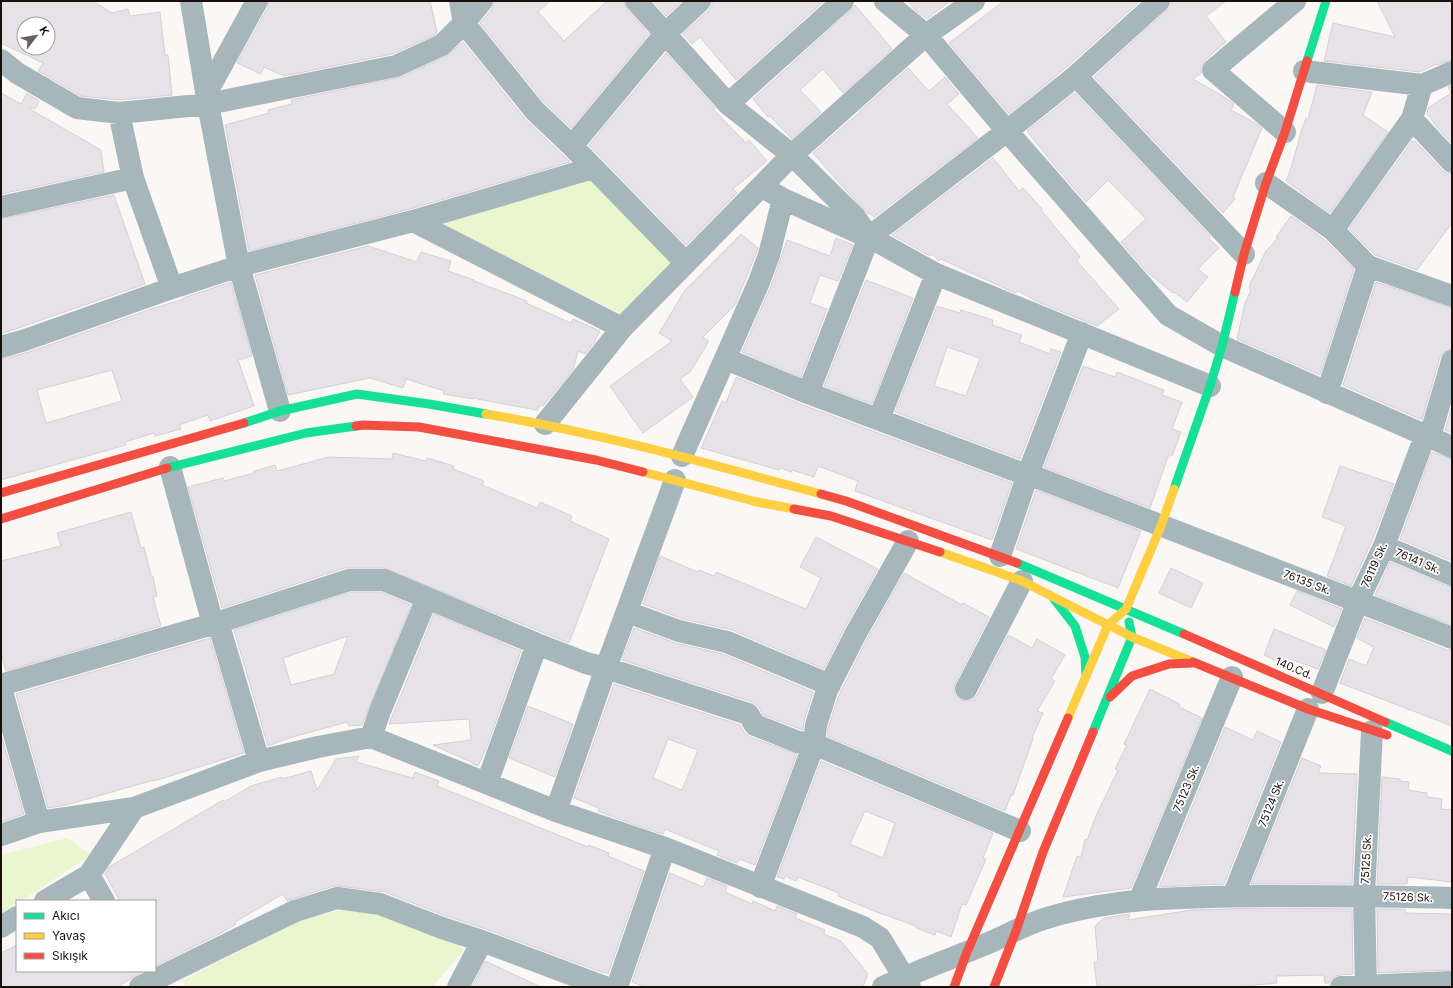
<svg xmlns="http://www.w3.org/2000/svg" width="1453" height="988" font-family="Inter,sans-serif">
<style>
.green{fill:#e9f6ce}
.building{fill:#e6e2e7;stroke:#d4d1d6;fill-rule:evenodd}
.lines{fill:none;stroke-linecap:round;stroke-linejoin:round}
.street{stroke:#a7b6bb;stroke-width:22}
.fast{stroke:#16e098;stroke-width:9}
.slow{stroke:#ffcf43;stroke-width:9}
.jam{stroke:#f24e42;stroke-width:9}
.labels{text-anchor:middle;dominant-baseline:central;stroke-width:3.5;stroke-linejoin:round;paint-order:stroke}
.street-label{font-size:11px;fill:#1a0f0a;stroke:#fff}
</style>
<rect width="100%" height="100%" fill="#fbf7f5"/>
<path class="green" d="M 595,173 L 677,256 L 622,314 L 442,226 L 447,218 Z
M 67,838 L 91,855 L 21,901 L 17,901 L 17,903 L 1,914 L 1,855 Z
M 359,906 L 445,933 L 464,950 L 432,987 L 185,987 L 183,981 L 301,919 Z"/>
<path class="building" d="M 1,1 L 93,1 L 112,13 L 128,9 L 130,16 L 160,12 L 165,55 L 168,55 L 172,95 L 119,100 L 81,96 L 38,71 L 43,63 L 1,43 ZM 24,24 L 48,24 L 48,48 L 24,48 Z
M 269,1 L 430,1 L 437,32 L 435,35 L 392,54 L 284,76 L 264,67 L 261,74 L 237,63 L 268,7 Z
M 494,1 L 550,1 L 538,12 L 564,41 L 607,1 L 624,1 L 627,9 L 649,34 L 571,128 L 544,102 L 480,23 L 492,9 Z
M 653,1 L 682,1 L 666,16 Z
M 712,1 L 824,1 L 736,80 L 700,37 L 692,44 L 683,34 L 709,10 L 712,5 Z
M 908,1 L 950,1 L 927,19 L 916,11 Z
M 1004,1 L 1140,1 L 1068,66 L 1009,114 L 949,43 Z
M 1171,1 L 1226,1 L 1206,16 L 1226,42 L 1205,60 L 1201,67 L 1201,73 L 1193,79 L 1226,98 L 1234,104 L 1231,110 L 1257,124 L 1262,128 L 1233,197 L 1235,199 L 1223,213 L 1094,77 L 1167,10 L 1171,5 Z
M 1377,1 L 1452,1 L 1452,60 L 1436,65 L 1436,64 L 1420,72 L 1324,61 L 1333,23 L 1395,37 Z
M 855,5 L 892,49 L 843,93 L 823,69 L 800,90 L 821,112 L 792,139 L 770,116 L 768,117 L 753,99 L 851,10 Z
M 463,42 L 525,119 L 570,162 L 410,209 L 249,251 L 225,125 L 269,113 L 268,110 L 292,104 L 291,100 L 401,77 L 447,56 Z
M 666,53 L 715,108 L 713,109 L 746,143 L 749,140 L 767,161 L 733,189 L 737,193 L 686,245 L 589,145 Z
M 908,68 L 929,91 L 945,77 L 959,94 L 947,104 L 978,138 L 874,217 L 869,213 L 868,214 L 843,187 L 813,153 L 860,112 L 859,112 Z
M 1317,85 L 1372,92 L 1363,115 L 1388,132 L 1330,213 L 1286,181 L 1292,165 L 1301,132 L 1306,118 L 1308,119 Z
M 1452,86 L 1452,144 L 1436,126 L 1427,113 L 1428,108 L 1451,93 L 1448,87 Z
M 1,93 L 21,104 L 27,93 L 39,101 L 36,108 L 28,108 L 101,150 L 104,172 L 1,194 Z
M 1075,93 L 1210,236 L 1209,238 L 1219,248 L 1198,269 L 1208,277 L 1187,302 L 1174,292 L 1173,293 L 1147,272 L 1121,242 L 1146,219 L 1108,180 L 1086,202 L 1054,165 L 1027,131 Z
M 1412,141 L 1414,142 L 1415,141 L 1443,171 L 1448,174 L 1452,174 L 1452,223 L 1417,270 L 1375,255 L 1349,229 Z
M 993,158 L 1019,191 L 1023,188 L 1042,209 L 1041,210 L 1080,257 L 1076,260 L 1119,309 L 1097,326 L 1038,302 L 1018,291 L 1015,293 L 941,259 L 939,261 L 932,254 L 930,256 L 892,235 Z
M 114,195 L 145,284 L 1,334 L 1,219 Z
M 1291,216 L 1325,240 L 1354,269 L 1320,375 L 1237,339 L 1245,303 L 1251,290 L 1249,288 L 1250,284 L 1266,251 L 1278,238 L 1276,237 Z
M 741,234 L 758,248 L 757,251 L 735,305 L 703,337 L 709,341 L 690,372 L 680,379 L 693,397 L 643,433 L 610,386 L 672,341 L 659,333 L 685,290 Z
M 836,238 L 853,245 L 838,281 L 820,275 L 810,303 L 827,309 L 801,377 L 742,352 L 771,286 L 787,240 L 830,256 Z
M 368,246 L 417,262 L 421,252 L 451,261 L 448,271 L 474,280 L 474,281 L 527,301 L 526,303 L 571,323 L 573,319 L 600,331 L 594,343 L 585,354 L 578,351 L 573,370 L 543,406 L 540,405 L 537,410 L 482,400 L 474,398 L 474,399 L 443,394 L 444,391 L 406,379 L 403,388 L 370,378 L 288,395 L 255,275 Z
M 866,280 L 913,298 L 872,404 L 824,386 Z
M 231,282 L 252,356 L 238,360 L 254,406 L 210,421 L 208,415 L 179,425 L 181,429 L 155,436 L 154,433 L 125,442 L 126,445 L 1,480 L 1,359 L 29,352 L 154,308 L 184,299 L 183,298 ZM 112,370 L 122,401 L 46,423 L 37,390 Z
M 1376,282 L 1452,308 L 1452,349 L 1444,352 L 1440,357 L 1422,420 L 1343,385 Z
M 937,306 L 960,313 L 961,310 L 993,320 L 992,325 L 1022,335 L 1019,342 L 1050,354 L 1051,349 L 1061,352 L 1020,459 L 895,412 ZM 947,347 L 980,358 L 966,396 L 934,386 Z
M 1083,366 L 1115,377 L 1117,372 L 1143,382 L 1164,390 L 1162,395 L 1182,402 L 1172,429 L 1181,432 L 1172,456 L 1169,454 L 1150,508 L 1044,467 Z
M 736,377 L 803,405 L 1012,483 L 992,540 L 855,491 L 858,481 L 818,466 L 814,477 L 792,470 L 791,472 L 780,468 L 779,470 L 701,448 L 722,401 L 726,403 Z
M 1452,406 L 1452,433 L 1445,430 Z
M 1432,452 L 1452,459 L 1452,561 L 1400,539 Z
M 393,453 L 426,461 L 427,458 L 454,466 L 453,469 L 484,481 L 482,485 L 537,508 L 540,502 L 572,516 L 570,521 L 609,539 L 569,643 L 384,568 L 345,568 L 222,608 L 188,487 L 223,478 L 224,481 L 254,473 L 254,471 L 275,465 L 277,471 L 329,457 L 392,459 Z
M 1340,466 L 1394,484 L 1372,541 L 1351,586 L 1327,576 L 1346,526 L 1322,517 Z
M 1036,490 L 1141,531 L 1118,588 L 1016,549 Z
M 131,512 L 141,548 L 144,547 L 151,576 L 153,576 L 157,596 L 153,597 L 161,626 L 6,671 L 1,653 L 1,561 L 61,546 L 57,533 Z
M 816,537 L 878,569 L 844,629 L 824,669 L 732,630 L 683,619 L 643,604 L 660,556 L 698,572 L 699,570 L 714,576 L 716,572 L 806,609 L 821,578 L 800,567 Z
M 1390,562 L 1447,586 L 1452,587 L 1452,625 L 1375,595 Z
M 1171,568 L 1203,583 L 1191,608 L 1159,593 Z
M 904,573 L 962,605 L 963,603 L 989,617 L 955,684 L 954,690 L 955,695 L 961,700 L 967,701 L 972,700 L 977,695 L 1008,635 L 1032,648 L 1037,639 L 1065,655 L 1051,679 L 1055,681 L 1037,711 L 1043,713 L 1032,738 L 1033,739 L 1013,795 L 1011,795 L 1005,811 L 827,736 L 828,728 L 839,695 L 866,641 Z
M 1297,591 L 1342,609 L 1334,627 L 1290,605 Z
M 351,592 L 381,592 L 411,605 L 362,725 L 349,726 L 347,722 L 289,738 L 268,746 L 234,630 ZM 348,636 L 334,674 L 291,685 L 283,658 Z
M 434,614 L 521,651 L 486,749 L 478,766 L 473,764 L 473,763 L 433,745 L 471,740 L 469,719 L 389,724 Z
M 1365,618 L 1447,650 L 1452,650 L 1452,726 L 1340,683 L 1349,659 L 1366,666 L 1374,647 L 1357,638 Z
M 634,628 L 676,643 L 723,654 L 813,692 L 804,721 L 803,730 L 763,715 L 759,707 L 752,702 L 622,660 Z
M 1274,629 L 1326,650 L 1318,669 L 1293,660 L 1291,667 L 1264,655 Z
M 210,638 L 244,753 L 154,781 L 154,780 L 66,805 L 48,808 L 16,694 Z
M 614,684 L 740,725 L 744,732 L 750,737 L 797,754 L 755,865 L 739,859 L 737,863 L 717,855 L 719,851 L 665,829 L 663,834 L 635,825 L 598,811 L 599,808 L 574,798 ZM 668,739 L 698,750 L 682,790 L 653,778 Z
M 1150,689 L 1180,704 L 1179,707 L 1202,718 L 1131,888 L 1063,897 L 1077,856 L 1081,857 L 1085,839 L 1087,840 L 1096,816 L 1118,770 L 1115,769 L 1127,745 L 1124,744 Z
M 528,706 L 573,724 L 555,777 L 509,758 Z
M 1225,727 L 1253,740 L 1257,731 L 1281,742 L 1224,884 L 1159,887 Z
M 1,734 L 24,814 L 1,822 Z
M 359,756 L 356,762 L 413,778 L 415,772 L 439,781 L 437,786 L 588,847 L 589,845 L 609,853 L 608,856 L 644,871 L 608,974 L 605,972 L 604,973 L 486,929 L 446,916 L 385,892 L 338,886 L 333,886 L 287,901 L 283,894 L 235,922 L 236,924 L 219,934 L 155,966 L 155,901 L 120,901 L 105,874 L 109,867 L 223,800 L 224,802 L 251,786 L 282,777 L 282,779 L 311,771 L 317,790 L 336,759 Z
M 1302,758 L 1321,766 L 1318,773 L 1357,774 L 1352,884 L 1251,884 Z
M 821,761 L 993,833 L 983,858 L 986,859 L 966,905 L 962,904 L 951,937 L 936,931 L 935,935 L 916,928 L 916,926 L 874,911 L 838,896 L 839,893 L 798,877 L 796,881 L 785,876 L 784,879 L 777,877 ZM 865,811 L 895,823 L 883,858 L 850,844 Z
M 1382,777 L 1400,779 L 1400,781 L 1409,782 L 1408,790 L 1427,793 L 1427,797 L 1442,799 L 1441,809 L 1452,810 L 1452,882 L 1408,877 L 1407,884 L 1377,884 Z
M 670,873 L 703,887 L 707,878 L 727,886 L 725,892 L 752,904 L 753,901 L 775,911 L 777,906 L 797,914 L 795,918 L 825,930 L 824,934 L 841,941 L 868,974 L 863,987 L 645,987 L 632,982 Z
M 1259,908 L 1352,909 L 1353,974 L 1340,975 L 1335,976 L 1329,983 L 1325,983 L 1324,975 L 1276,976 L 1277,983 L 1236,987 L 1097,987 L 1094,962 L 1098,962 L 1095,926 L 1104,918 L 1130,914 L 1128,920 L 1191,910 Z
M 1377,909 L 1405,909 L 1405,913 L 1452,914 L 1452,970 L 1378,973 Z
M 17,945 L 17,971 L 144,971 L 117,987 L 1,987 L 1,953 Z
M 485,961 L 541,987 L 472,987 Z"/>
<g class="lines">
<path class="street" d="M 191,1 L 208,104 L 239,266 L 280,411
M 460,1 L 464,23 L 535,111 L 572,146 L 686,263
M 636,1 L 728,104 L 792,155 L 855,217 L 869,237 L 936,274 L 1210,386
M 885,1 L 926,35 L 1007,131 L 1168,315 L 1222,346 L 1452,447
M 1,60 L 17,73 L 77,108 L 119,113 L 208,104 L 396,66 L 442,45 L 464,23 L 482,1
M 1304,71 L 1422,85 L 1452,72
M 1076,76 L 1244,254
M 1422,85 L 1412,119 L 1452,162
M 207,92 L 257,1
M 728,104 L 843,1
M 119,113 L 133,178 L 172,288
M 1285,132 L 1213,70 L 1295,1
M 572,146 L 665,34 L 700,1
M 1266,183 L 1333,230 L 1368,266 L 1452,296
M 771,192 L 783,199 L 868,237
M 1,207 L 133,178
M 413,221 L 622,328
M 1333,230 L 1412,119
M 1,347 L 25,340 L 172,288 L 239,266 L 413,221 L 593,168
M 726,359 L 808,393 L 1024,474 L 1028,474 L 1452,638
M 808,393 L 869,237 L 1007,131 L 1076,76 L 1159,1
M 1327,393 L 1368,266
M 879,419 L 936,274
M 545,424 L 622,328 L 792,155 L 926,35 L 974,1
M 682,456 L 759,282 L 769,255 L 783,199
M 170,467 L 213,624
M 1384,546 L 1452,575
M 1000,556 L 1028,474 L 1082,333
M 627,612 L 679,631 L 727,642 L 830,685
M 218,622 L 259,761
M 1,685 L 213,624 L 349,580 L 384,580 L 537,644 L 586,663 L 606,668 L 748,714 L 755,725 L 798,742 L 814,744 L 1020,831
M 1,688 L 39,822
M 966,689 L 1022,581
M 1322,693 L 1358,601 L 1384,546 L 1425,436 L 1433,426 L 1452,361
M 371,737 L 380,711 L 427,598
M 487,783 L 537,644
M 556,811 L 606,668 L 675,480
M 1,835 L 39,822 L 134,808 L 259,761 L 318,747 L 371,737 L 556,811 L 665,848 L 863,927 L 880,938 L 910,987
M 89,875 L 104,901
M 760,887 L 814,744 L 816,725 L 827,690 L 855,635 L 908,541
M 1233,896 L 1308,709
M 1140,899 L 1232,677
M 45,901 L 89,875 L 134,808
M 1,927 L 17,917
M 140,987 L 295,911 L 337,898 L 380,904 L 442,928 L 482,941 L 605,987
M 458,987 L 482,941
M 617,987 L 665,848
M 883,987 C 916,971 951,959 986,944 C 1006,936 1026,924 1047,918 C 1115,897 1188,897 1259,896 C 1323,896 1388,896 1452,898
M 1341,987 L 1452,982
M 1366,987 L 1364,895 L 1372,731"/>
<path class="fast" d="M 1307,61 L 1326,1
M 244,423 L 280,411 L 357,394 L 429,404 L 486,414
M 167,468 L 306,433 L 356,426
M 1174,489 L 1210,386 L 1222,346 L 1235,292
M 1017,563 L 1184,634
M 1054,599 L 1075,626 L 1085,657 L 1086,676
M 1385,722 L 1452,751
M 1093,732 L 1132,637 L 1129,622"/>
<path class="slow" d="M 486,414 C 600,433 710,464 821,494
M 643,472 L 757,502 L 794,509
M 940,552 L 1022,581 L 1132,637 L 1193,662
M 1068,718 L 1108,625 L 1126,609 L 1161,526 L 1174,489"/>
<path class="jam" d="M 1235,292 L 1244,254 L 1266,183 L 1285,132 L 1307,61
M 356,426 L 363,425 L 419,427 L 596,460 L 643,472
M 1,493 L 244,423
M 821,494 L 846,501 L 1017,563
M 794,509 L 831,516 L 940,552
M 1,519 L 167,468
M 1184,634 L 1385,722
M 1193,662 L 1308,709 L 1387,735
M 1110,697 L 1132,676 L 1169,664 L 1192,663
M 954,987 L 967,952 L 1068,718
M 994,987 L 1016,931 L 1043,852 L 1093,732"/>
</g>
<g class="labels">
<g class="street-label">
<text transform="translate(1418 561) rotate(23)">76141 Sk.</text>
<text transform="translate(1374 565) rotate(-66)">76119 Sk.</text>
<text transform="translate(1307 582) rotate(21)">76135 Sk.</text>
<text transform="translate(1294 668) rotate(23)">140.Cd.</text>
<text transform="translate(1186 788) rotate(-67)">75123 Sk.</text>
<text transform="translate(1271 803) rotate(-68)">75124 Sk.</text>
<text transform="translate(1366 859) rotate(-87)">75125 Sk.</text>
<text transform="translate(1408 897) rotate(2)">75126 Sk.</text>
</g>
</g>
<rect width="1453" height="988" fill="none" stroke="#1a0f0a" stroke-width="4"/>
<rect x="16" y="900" width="140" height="72" fill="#ffffff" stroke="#a39f9d"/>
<rect x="24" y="913" width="20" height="6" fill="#16e098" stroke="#a39f9d"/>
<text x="52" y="920" font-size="12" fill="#1a0f0a">Akıcı</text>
<rect x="24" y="933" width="20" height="6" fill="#ffcf43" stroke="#a39f9d"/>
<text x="52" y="940" font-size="12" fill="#1a0f0a">Yavaş</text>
<rect x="24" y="953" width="20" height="6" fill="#f24e42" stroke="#a39f9d"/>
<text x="52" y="960" font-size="12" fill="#1a0f0a">Sıkışık</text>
<g transform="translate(36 36) rotate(59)"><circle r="19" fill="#ffffff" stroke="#a39f9d"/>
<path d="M0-3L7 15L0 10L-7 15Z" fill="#69605c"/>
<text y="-6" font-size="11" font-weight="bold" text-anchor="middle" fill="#1a0f0a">K</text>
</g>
</svg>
